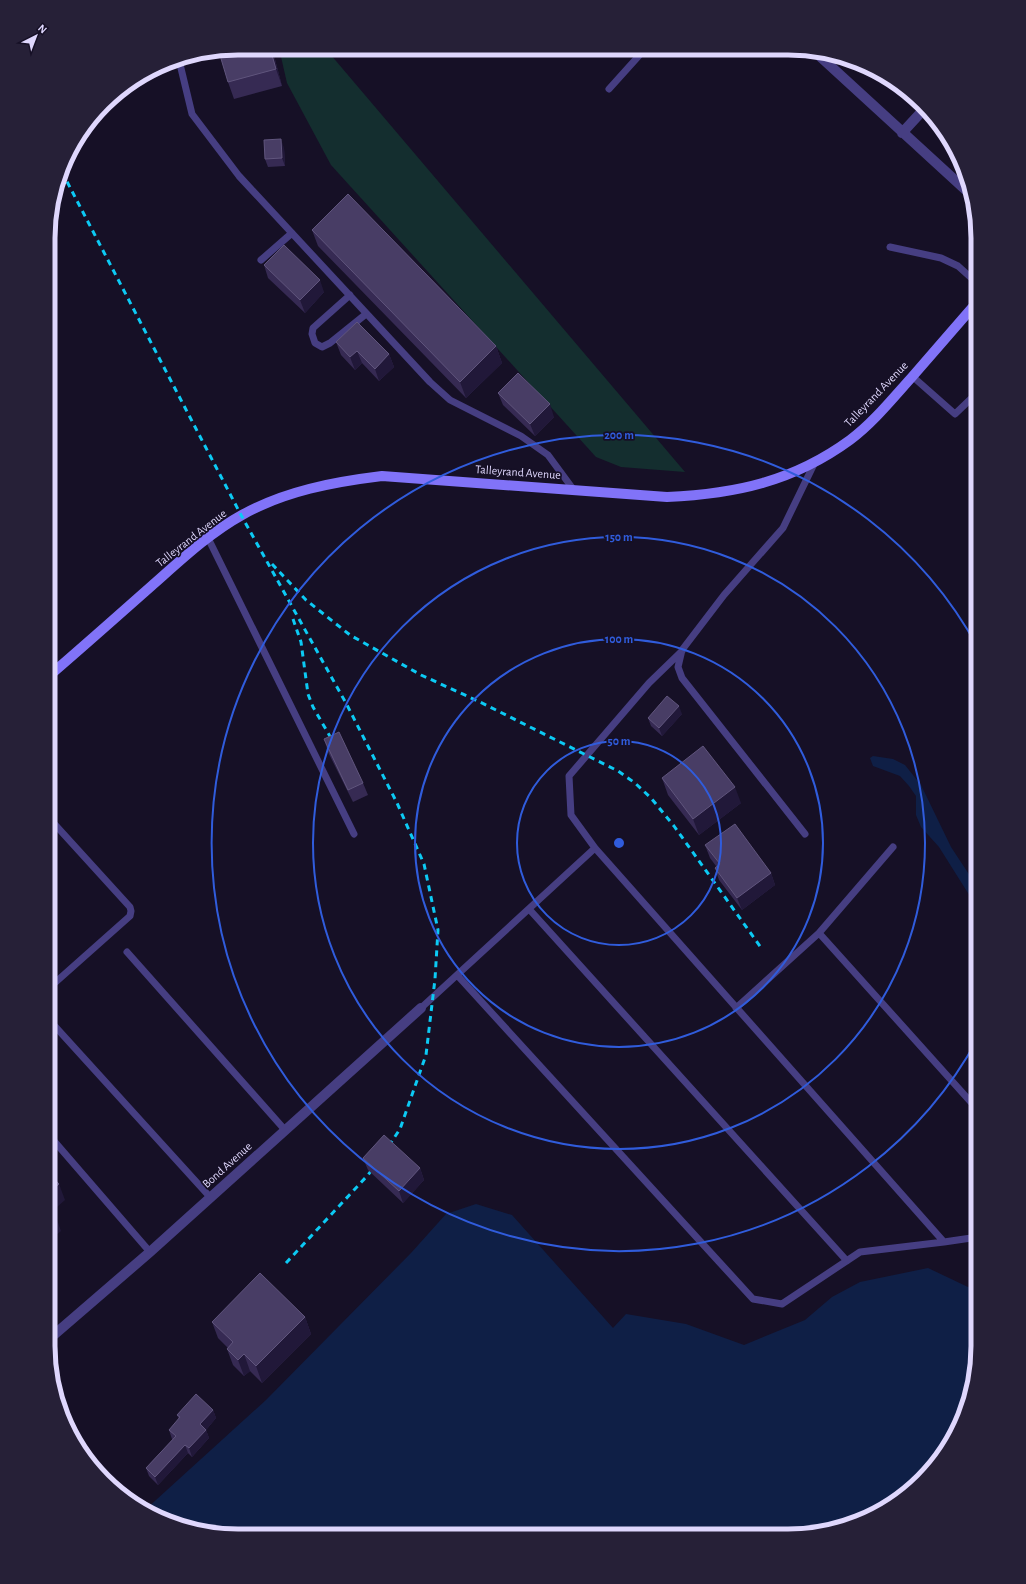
<svg xmlns="http://www.w3.org/2000/svg" width="1026" height="1584" font-family="'Alegreya Sans',sans-serif">
<style>
.green{fill:#142e2f}
.water{fill:#0f1f46}
.lines{fill:none;stroke-linecap:round;stroke-linejoin:round}
.lane{stroke:#463e82;stroke-width:7}
.street{stroke:#463e82;stroke-width:10}
.secondary{stroke:#8173f8;stroke-width:10}
.rail{stroke:#0ccaf4;stroke-width:3;stroke-dasharray:6 5;stroke-linecap:butt}
.wall{fill:#362a53}
.shaded-wall{fill:#211839}
.building{fill:#483d65;stroke:#60557d}
.ring{fill:none;stroke:#305cdc;stroke-width:2}
.labels{text-anchor:middle;dominant-baseline:central;stroke-width:3.5;stroke-linejoin:round;paint-order:stroke}
.street-label{font-size:12px;fill:#dfd7fd;stroke:#161026}
.rim{fill:none;stroke:#dfd7fd;stroke-width:5}
.centre{fill:#305cdc;stroke:#161026;stroke-width:2}
.ring-label{font-size:12px;text-anchor:middle;font-weight:bold;fill:#305cdc;stroke:#161026;stroke-width:3.5;stroke-linejoin:round;paint-order:stroke}
</style>
<rect width="100%" height="100%" fill="#161026"/>
<path class="green" d="M 279,48 L 325,48 L 685,472 L 621,467 L 596,457 L 331,165 L 287,83 Z"/>
<path class="water" d="M 873,756 L 893,759 L 905,765 L 921,785 L 951,847 L 978,888 L 978,909 L 939,847 L 921,827 L 916,815 L 916,796 L 909,786 L 900,776 L 873,766 L 870,758 Z
M 476,1204 L 512,1215 L 613,1328 L 626,1314 L 686,1324 L 744,1345 L 805,1320 L 832,1297 L 860,1282 L 928,1268 L 968,1287 L 978,1282 L 978,1358 L 968,1407 L 939,1461 L 904,1497 L 861,1521 L 788,1536 L 214,1534 L 166,1522 L 145,1510 L 266,1400 L 411,1253 L 446,1214 Z"/>
<g class="lines">
<path class="lane" d="M 179,60 L 192,114 L 239,176 L 430,382 L 450,400 L 521,436 L 548,455 L 573,489
M 609,89 L 645,49
M 890,247 L 941,258 L 958,266 L 978,284
M 261,260 L 292,233
M 350,295 L 313,328 L 312,334 L 315,343 L 322,347 L 330,343 L 366,314
M 912,376 L 955,414 L 978,392
M 208,538 L 354,834
M 805,834 L 682,678 L 678,667 L 682,650 L 724,595 L 783,528 L 815,462
M 595,848 L 571,815 L 569,776 L 649,683 L 682,651
M 529,909 L 847,1261
M 819,933 L 893,847
M 127,952 L 285,1130
M 457,975 L 753,1299 L 782,1304 L 860,1252 L 944,1242
M 49,988 L 130,916 L 131,911 L 130,907 L 49,818
M 421,1008 L 595,848 L 944,1242 L 978,1237
M 736,1008 L 819,933 L 978,1110
M 52,1023 L 210,1197
M 48,1134 L 150,1252"/>
<path class="street" d="M 813,50 L 969,193
M 902,133 L 925,108
M 48,1340 L 150,1252 L 421,1008"/>
<path class="secondary" d="M 49,676 C 85,645 121,613 156,582 C 183,558 211,532 242,515 C 285,491 333,482 382,476 L 667,497 C 736,494 794,481 850,440 C 873,423 893,398 912,377 C 934,352 956,326 978,301"/>
<path class="rail" d="M 62,172 L 241,515 L 347,705 L 397,803 L 424,864 L 438,930 L 435,979 L 426,1055 L 400,1129 L 386,1150
M 272,564 L 306,600 L 350,635 L 421,675 L 480,702 L 618,771 L 635,783 L 651,798 L 674,826 L 762,949
M 293,619 L 301,642 L 308,694 L 313,707 L 335,745
M 286,1263 L 368,1175 L 377,1163"/>
</g>
<path class="wall" d="M 238,48 L 272,48 L 282,86 L 234,99 L 228,82 Z
M 284,148 L 285,166 L 268,167 L 265,159 Z
M 312,230 L 496,346 L 502,363 L 466,398 L 318,246 Z
M 264,265 L 324,292 L 305,313 L 268,278 Z
M 336,342 L 389,354 L 394,367 L 379,381 L 362,363 L 355,370 L 341,355 Z
M 498,393 L 554,417 L 535,436 L 503,405 Z
M 682,714 L 662,736 L 651,726 L 648,718 Z
M 324,739 L 363,783 L 368,795 L 353,802 L 328,752 Z
M 662,778 L 741,803 L 699,835 L 668,795 Z
M 705,845 L 771,873 L 775,885 L 742,910 L 719,880 L 715,868 L 716,866 L 710,858 Z
M 363,1158 L 420,1168 L 424,1180 L 403,1203 L 368,1170 Z
M 305,1317 L 311,1334 L 262,1383 L 250,1371 L 244,1376 L 233,1365 L 227,1349 L 228,1348 L 218,1338 L 212,1322 Z
M 213,1410 L 216,1418 L 206,1430 L 209,1438 L 192,1457 L 188,1453 L 158,1485 L 149,1476 L 146,1468 L 173,1439 L 172,1439 L 169,1430 L 179,1419 L 177,1415 Z"/>
<path class="shaded-wall" d="M 270,48 L 272,48 L 282,86 L 276,69 Z
M 281,139 L 284,148 L 285,166 L 282,158 Z
M 320,280 L 324,292 L 305,313 L 300,300 Z
M 496,346 L 502,363 L 466,398 L 460,382 Z
M 357,351 L 362,363 L 355,370 L 350,357 Z
M 389,354 L 394,367 L 379,381 L 375,369 Z
M 550,404 L 554,417 L 535,436 L 530,424 Z
M 679,706 L 682,714 L 662,736 L 659,728 Z
M 735,787 L 741,803 L 699,835 L 693,819 Z
M 771,873 L 775,885 L 742,910 L 737,898 Z
M 420,1168 L 424,1180 L 403,1203 L 399,1191 Z
M 59,1184 L 65,1200 L 48,1215 L 48,1193 Z
M 55,1214 L 61,1231 L 48,1242 L 48,1221 Z
M 305,1317 L 311,1334 L 262,1383 L 256,1366 Z
M 244,1354 L 250,1371 L 244,1376 L 238,1360 Z
M 213,1410 L 216,1418 L 206,1430 L 209,1438 L 192,1457 L 189,1448 L 200,1424 Z
M 185,1445 L 188,1453 L 158,1485 L 155,1477 Z"/>
<path class="building" d="M 238,48 L 270,48 L 276,69 L 228,82 L 219,52 Z
M 281,139 L 282,158 L 265,159 L 264,140 Z
M 348,194 L 496,346 L 460,382 L 312,230 Z
M 284,245 L 320,280 L 300,300 L 264,265 Z
M 357,322 L 389,354 L 375,369 L 357,351 L 350,357 L 336,342 Z
M 518,373 L 550,404 L 530,424 L 498,393 Z
M 667,696 L 679,706 L 659,728 L 648,718 Z
M 339,732 L 363,783 L 348,790 L 324,739 Z
M 703,746 L 735,787 L 693,819 L 662,778 Z
M 735,824 L 771,873 L 737,898 L 715,868 L 720,864 L 705,845 Z
M 384,1135 L 420,1168 L 399,1191 L 363,1158 Z
M 48,1172 L 59,1184 L 48,1193 Z
M 48,1206 L 55,1214 L 48,1221 Z
M 260,1273 L 305,1317 L 256,1366 L 244,1354 L 238,1360 L 227,1349 L 233,1342 L 212,1322 Z
M 196,1394 L 213,1410 L 200,1424 L 206,1430 L 189,1448 L 185,1445 L 155,1477 L 146,1468 L 176,1436 L 169,1430 L 180,1417 L 177,1415 Z"/>
<g class="ring">
<circle cx="619" cy="843" r="102"/>
<circle cx="619" cy="843" r="204"/>
<circle cx="619" cy="843" r="306"/>
<path d="M978 1038A408 408 0 1 1 978 648"/>
</g>
<g class="labels">
<g class="street-label">
<text transform="translate(876 394) rotate(-46)">Talleyrand Avenue</text>
<text transform="translate(518 472) rotate(4)">Talleyrand Avenue</text>
<text transform="translate(191 538) rotate(-38)">Talleyrand Avenue</text>
<text transform="translate(227 1165) rotate(-42)">Bond Avenue</text>
</g>
</g>
<path d="M0 0H1026V1584H0ZM238 55H788A183 183 0 0 1 971 238V1346A183 183 0 0 1 788 1529H238A183 183 0 0 1 55 1346V238A183 183 0 0 1 238 55Z" fill="#262037" fill-rule="evenodd"/>
<path class="rim" d="M238 55H788A183 183 0 0 1 971 238V1346A183 183 0 0 1 788 1529H238A183 183 0 0 1 55 1346V238A183 183 0 0 1 238 55Z"/>
<circle cx="619" cy="843" r="6" class="centre"/>
<g class="ring-label">
<text x="619" y="439">200 m</text>
<text x="619" y="541">150 m</text>
<text x="619" y="643">100 m</text>
<text x="619" y="745">50 m</text>
</g>
<g transform="translate(36 36) rotate(42)" stroke="#161026" stroke-width="3" paint-order="stroke">
<path d="M0-3L7 15L0 10L-7 15Z" fill="#dfd7fd"/>
<text y="-6" font-size="11" font-weight="bold" text-anchor="middle" fill="#dfd7fd">N</text>
</g>
</svg>
